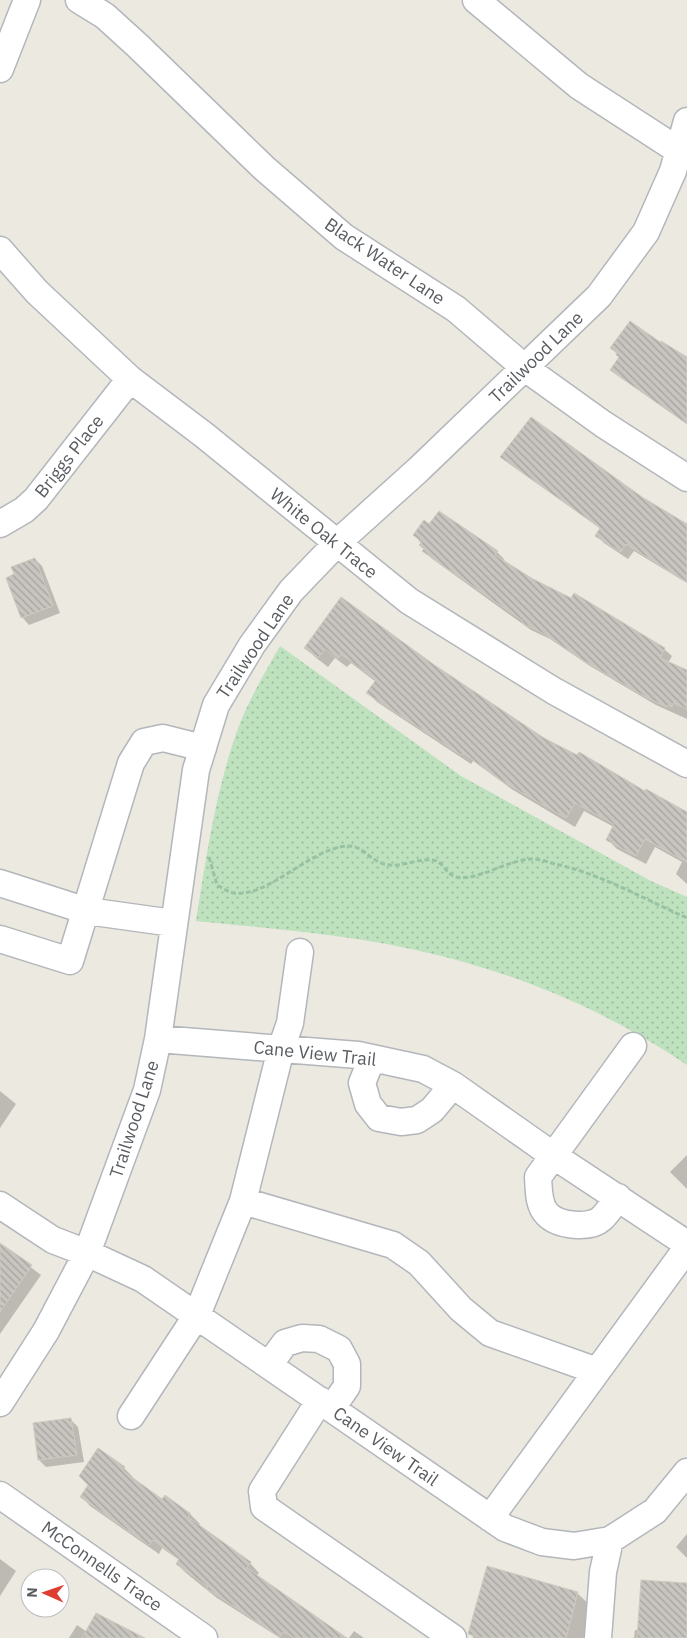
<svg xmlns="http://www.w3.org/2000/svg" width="687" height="1638" font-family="'IBM Plex Sans',sans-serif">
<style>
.grass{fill:url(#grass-dots)}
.shadow{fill:#0003}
.building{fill:url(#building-back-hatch);stroke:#d0cabf}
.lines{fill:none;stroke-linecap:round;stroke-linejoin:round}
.minor-casing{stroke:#b3b7bb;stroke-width:29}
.path{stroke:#97c2a3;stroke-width:3;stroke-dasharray:5 2.5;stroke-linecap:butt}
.minor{stroke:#fff;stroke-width:26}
.labels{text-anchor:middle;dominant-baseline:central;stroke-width:5;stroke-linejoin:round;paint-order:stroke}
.street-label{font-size:18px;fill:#595d61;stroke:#fff}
</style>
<defs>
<pattern id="grass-dots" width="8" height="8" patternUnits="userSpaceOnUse" patternTransform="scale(1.25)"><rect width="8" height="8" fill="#bee2be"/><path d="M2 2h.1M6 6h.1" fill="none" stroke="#9dba9e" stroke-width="1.8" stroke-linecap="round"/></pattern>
<pattern id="building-back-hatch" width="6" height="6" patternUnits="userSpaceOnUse" patternTransform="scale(1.25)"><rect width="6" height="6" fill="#c8c5c0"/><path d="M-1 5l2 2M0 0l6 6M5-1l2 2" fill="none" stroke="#a5a39f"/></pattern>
</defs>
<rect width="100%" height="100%" fill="#ebe9e0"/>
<path class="grass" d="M 280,646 L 461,776 L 651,881 L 687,897 L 687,1065 C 573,988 448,948 312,933 C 274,928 234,925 196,921 C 206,858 215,795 236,734 C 247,703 264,674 280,646 Z"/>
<path class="shadow" d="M 661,344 L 687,358 L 687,424 L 611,370 L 620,358 L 612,348 Z
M 502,457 L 641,498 L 687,526 L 687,583 L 634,551 L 628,559 L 604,543 L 597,536 L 601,529 Z
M 430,526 L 497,552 L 504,559 L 503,561 L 532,580 L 664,649 L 672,656 L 668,663 L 687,672 L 687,719 L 656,705 L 590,666 L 550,639 L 531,630 L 431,558 L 415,535 Z
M 35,559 L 42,566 L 60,613 L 29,625 L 22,617 L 16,575 Z
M 341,599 L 432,665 L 543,739 L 687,813 L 687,884 L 676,874 L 682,862 L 655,847 L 646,864 L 617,849 L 607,839 L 614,827 L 584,811 L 575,827 L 513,790 L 473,761 L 471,764 L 377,702 L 368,693 L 376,682 L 351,663 L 347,667 L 335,658 L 328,667 L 315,657 L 306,648 Z
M 0,1091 L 16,1104 L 0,1128 Z
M 687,1155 L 687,1189 L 670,1172 Z
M 4,1247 L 41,1275 L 0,1334 L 0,1253 Z
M 70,1419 L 78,1427 L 84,1462 L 46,1467 L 39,1460 Z
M 124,1468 L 133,1477 L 132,1478 L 163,1501 L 190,1514 L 200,1524 L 198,1526 L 250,1563 L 259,1573 L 256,1576 L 345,1638 L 280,1638 L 217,1598 L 186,1573 L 177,1564 L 179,1560 L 162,1548 L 159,1554 L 90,1506 L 81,1496 Z
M 687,1534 L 687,1558 L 676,1547 Z
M 0,1559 L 16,1571 L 0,1596 Z
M 687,1584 L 687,1638 L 634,1638 L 635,1630 L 639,1630 Z
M 577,1593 L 592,1607 L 584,1638 L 474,1638 L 469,1633 Z
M 77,1625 L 87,1632 L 131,1638 L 69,1638 Z
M 354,1631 L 364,1638 L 349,1638 Z"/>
<path class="building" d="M 630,321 L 660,342 L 661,341 L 687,357 L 687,424 L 610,370 L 619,357 L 616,355 L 617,353 L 610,348 Z
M 531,417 L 642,497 L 687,524 L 687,582 L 626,544 L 621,552 L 595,536 L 600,528 L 500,457 Z
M 439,511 L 498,551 L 495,555 L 533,579 L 571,598 L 574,593 L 665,648 L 660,658 L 687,670 L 687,709 L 673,703 L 672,707 L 668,705 L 667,707 L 647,698 L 581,659 L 541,632 L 522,623 L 523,621 L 422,551 L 424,549 L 419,545 L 422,542 L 413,535 L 424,520 L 429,524 Z
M 35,558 L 53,606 L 21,618 L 6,578 L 14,574 L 11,567 Z
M 341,597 L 433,664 L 544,738 L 577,755 L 579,752 L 645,791 L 646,789 L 687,812 L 687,862 L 645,839 L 636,856 L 606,840 L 614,824 L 575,803 L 566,818 L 502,781 L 463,753 L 461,755 L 366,693 L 376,680 L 341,654 L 337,659 L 325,649 L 318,658 L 304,648 Z
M 0,1243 L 32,1265 L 0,1312 Z
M 71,1418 L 77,1455 L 38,1460 L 33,1423 Z
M 98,1448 L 125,1467 L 122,1470 L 162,1499 L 165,1495 L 191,1514 L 188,1517 L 251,1562 L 247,1568 L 347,1638 L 295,1638 L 283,1632 L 280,1637 L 206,1588 L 208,1587 L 176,1564 L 179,1559 L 153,1540 L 149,1545 L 80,1497 L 88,1485 L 79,1476 Z
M 487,1566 L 578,1592 L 566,1638 L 484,1638 L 468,1634 Z
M 641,1580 L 687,1583 L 687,1638 L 637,1638 Z
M 96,1613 L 145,1638 L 82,1638 Z"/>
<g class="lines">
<defs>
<path id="minor" d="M 79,0 L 105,16 L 138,46 L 264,168 L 344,237 L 456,309 L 525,368 L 603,424 L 687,478
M 476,0 L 579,86 L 687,156
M 0,69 L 27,0
M 0,250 L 37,292 L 130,379 L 204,435 L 409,601 L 554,691 L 687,764
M 0,524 L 24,510 L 36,499 L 130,379
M 0,883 L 87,911 L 173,923
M 0,939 L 70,961 L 131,763 L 144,742 L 163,738 L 203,748
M 158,1039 L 358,1055 L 423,1069 L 453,1085 L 554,1156 L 687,1244
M 372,1058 L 362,1083 L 368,1104 L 379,1118 L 401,1122 L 417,1120 L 432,1110 L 453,1085
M 618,1197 C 613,1204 608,1213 601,1219 C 590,1229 558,1226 547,1214 C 538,1205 539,1190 538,1177 L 633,1046
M 243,1201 L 393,1245 L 419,1263 L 461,1309 L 490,1333 L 597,1371
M 0,1205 L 53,1240 L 87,1253 L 143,1279 L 505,1528 L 542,1542 L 574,1546 L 610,1540 L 655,1511 L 687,1472
M 269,1365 L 285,1343 L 302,1338 L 319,1339 L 339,1349 L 347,1364 L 347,1386 L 332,1408
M 320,1400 L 262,1491 L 264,1507 L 453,1638
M 0,1403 L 46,1331 L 87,1253 L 147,1090 L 158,1039 L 196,770 L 216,705 L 252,645 L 291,591 L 337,543 L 418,470 L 599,296 L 646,232 L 673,171 L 687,121
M 131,1416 L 197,1315 L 243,1201 L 281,1049 L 290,1023 L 300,952
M 0,1495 L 204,1638
M 490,1518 L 687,1248
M 598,1638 L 603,1572 L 610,1540"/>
</defs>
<use href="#minor" class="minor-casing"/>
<path class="path" d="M 209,857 L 217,885 C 222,888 228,892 234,893 C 268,898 309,849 347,846 C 362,845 370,860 384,864 C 400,869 416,858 432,860 C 444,861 445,874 456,877 C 476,882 509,859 532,859 C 539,859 548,862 555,864 C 601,874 644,899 687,918"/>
<use href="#minor" class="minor"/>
</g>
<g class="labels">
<g class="street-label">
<text transform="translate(385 261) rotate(34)">Black Water Lane</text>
<text transform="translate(536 357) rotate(-44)">Trailwood Lane</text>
<text transform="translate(69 456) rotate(-52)">Briggs Place</text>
<text transform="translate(324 533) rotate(39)">White Oak Trace</text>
<text transform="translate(255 646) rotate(-56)">Trailwood Lane</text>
<text transform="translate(315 1053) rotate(6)">Cane View Trail</text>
<text transform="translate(134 1119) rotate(-72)">Trailwood Lane</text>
<text transform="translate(386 1446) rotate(35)">Cane View Trail</text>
<text transform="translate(102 1566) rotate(35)">McConnells Trace</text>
</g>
</g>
<g transform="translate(45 1593) rotate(272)"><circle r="24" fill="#ffffff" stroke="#bdbec0"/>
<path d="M0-4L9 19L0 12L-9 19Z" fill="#e03d32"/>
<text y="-8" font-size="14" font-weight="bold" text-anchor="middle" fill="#595d61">N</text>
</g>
</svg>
